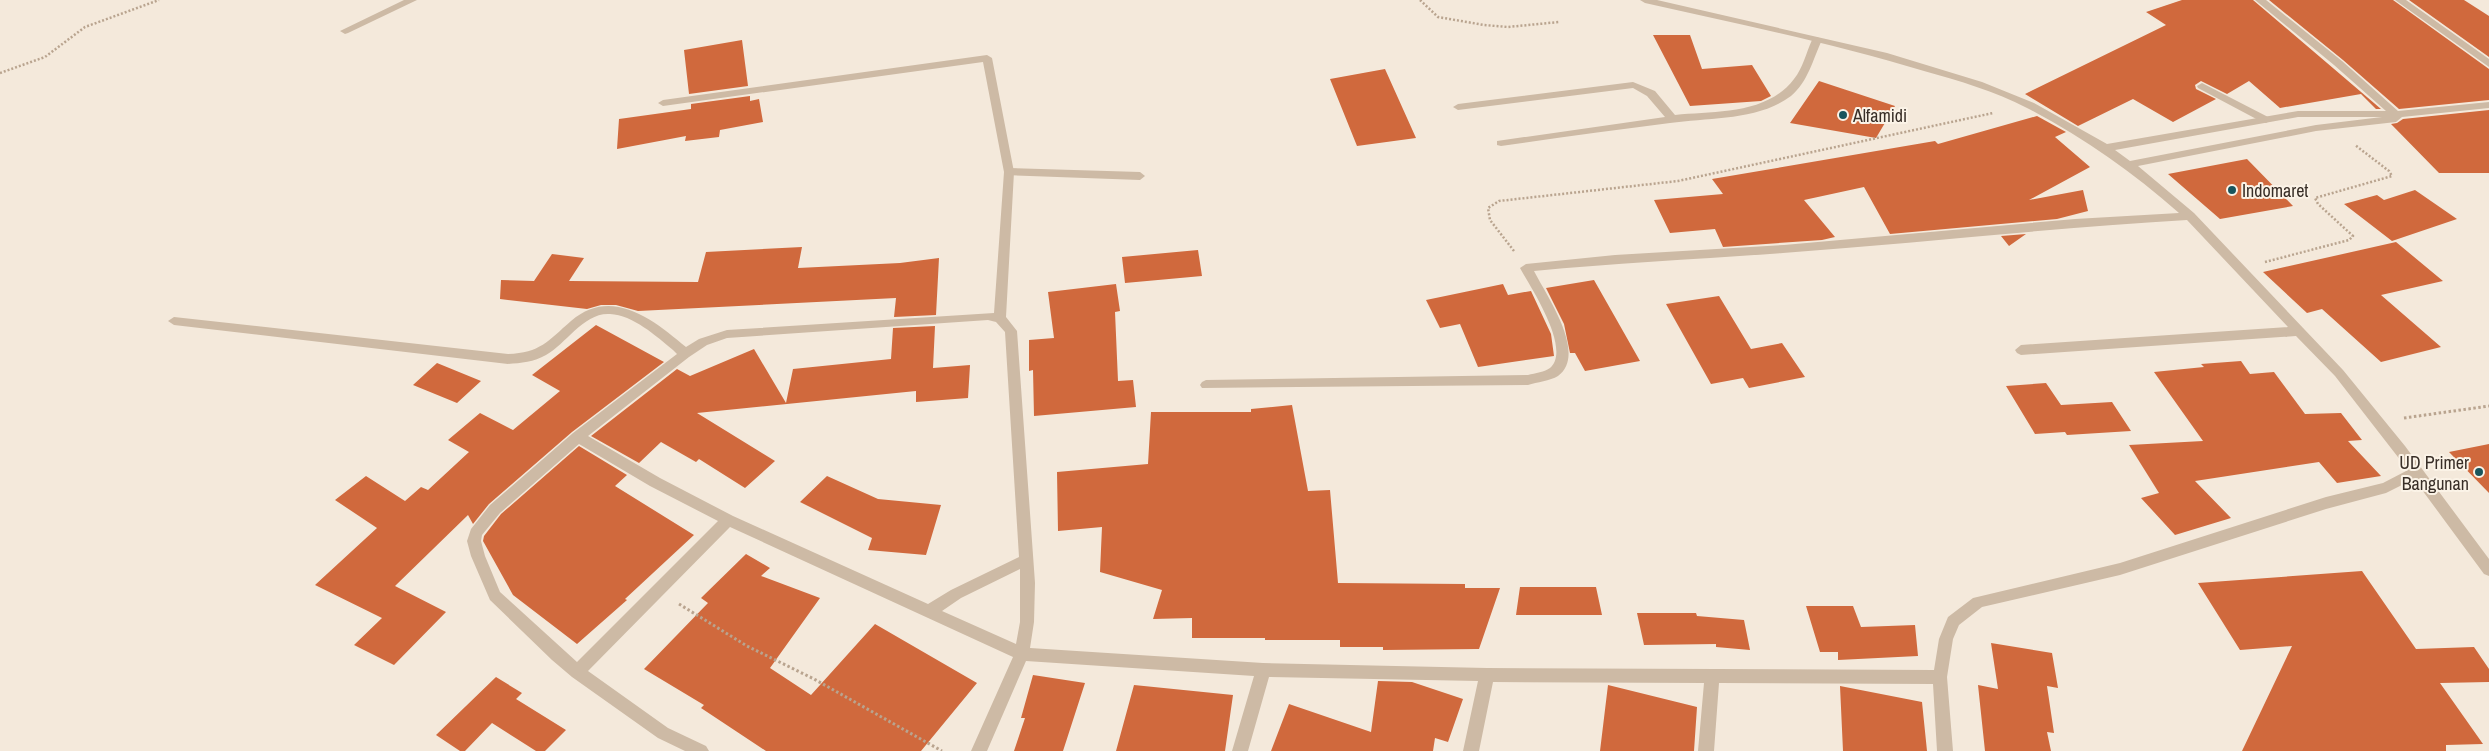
<svg xmlns="http://www.w3.org/2000/svg" width="2489" height="751" font-family="'Archivo Narrow',sans-serif">
<style>
.building{fill:#d0693d}
.lines{fill:none;stroke-linecap:round;stroke-linejoin:round}
.path-far1{stroke:#b9a48f;stroke-width:2.5;stroke-dasharray:2 2;stroke-linecap:butt}
.path{stroke:#b9a48f;stroke-width:3;stroke-dasharray:2.5 2.5;stroke-linecap:butt}
.lane{fill:#cdbaa5;fill-rule:evenodd}
.street{fill:#cdbaa5;fill-rule:evenodd}
.poi-dot{fill:#19555d;stroke:#fbf3e7;stroke-width:2}
.labels{text-anchor:middle;dominant-baseline:central;stroke-width:4;stroke-linejoin:round;paint-order:stroke}
.poi-label{font-size:18px;fill:#382e27;stroke:#fbf3e7;text-anchor:start}
</style>
<rect width="100%" height="100%" fill="#f4e9db"/>
<path class="building" d="M 2182,0 L 2253,0 L 2381,109 L 2376,109 L 2361,94 L 2280,108 L 2249,81 L 2227,94 L 2201,81 L 2195,85 L 2196,89 L 2216,99 L 2173,122 L 2133,99 L 2078,126 L 2025,94 L 2166,25 L 2146,12 Z
M 2269,0 L 2393,0 L 2489,69 L 2489,100 L 2399,109 L 2343,60 Z
M 2409,0 L 2464,0 L 2489,16 L 2489,57 Z
M 1653,35 L 1690,35 L 1702,69 L 1752,65 L 1771,96 L 1761,101 L 1690,106 Z
M 742,40 L 748,86 L 689,94 L 684,50 Z
M 1385,69 L 1416,138 L 1357,146 L 1330,79 Z
M 1819,81 L 1895,106 L 1876,138 L 1790,123 Z
M 750,96 L 750,101 L 759,99 L 763,122 L 720,130 L 719,137 L 685,141 L 686,136 L 617,149 L 619,119 L 691,109 L 691,104 Z
M 2489,110 L 2489,173 L 2439,173 L 2391,124 L 2397,123 L 2403,119 Z
M 2037,116 L 2066,132 L 2055,137 L 2090,167 L 2029,200 L 2083,190 L 2088,211 L 2057,219 L 1890,234 L 1864,187 L 1804,200 L 1835,237 L 1822,240 L 1723,247 L 1715,229 L 1670,233 L 1654,200 L 1723,194 L 1712,179 L 1935,141 L 1938,144 Z
M 2247,159 L 2293,206 L 2220,219 L 2168,174 Z
M 2415,190 L 2457,219 L 2392,241 L 2344,204 L 2377,195 L 2384,200 Z
M 2026,234 L 2009,246 L 2001,236 Z
M 2396,242 L 2443,281 L 2381,295 L 2441,347 L 2381,362 L 2322,309 L 2307,313 L 2263,272 Z
M 802,247 L 798,268 L 900,263 L 939,258 L 936,315 L 894,317 L 896,298 L 638,311 L 616,305 L 601,305 L 587,309 L 500,299 L 501,280 L 534,281 L 552,254 L 584,258 L 569,281 L 698,282 L 706,252 Z
M 1198,250 L 1202,276 L 1125,283 L 1122,257 Z
M 1594,280 L 1640,361 L 1585,371 L 1575,353 L 1570,353 L 1564,324 L 1546,288 Z
M 1116,284 L 1120,311 L 1115,312 L 1118,381 L 1133,380 L 1136,407 L 1034,416 L 1033,370 L 1029,371 L 1029,340 L 1054,338 L 1048,292 Z
M 1503,284 L 1508,295 L 1531,291 L 1551,334 L 1554,356 L 1478,367 L 1460,324 L 1440,328 L 1426,300 Z
M 1719,296 L 1751,349 L 1782,343 L 1805,377 L 1749,388 L 1743,378 L 1711,384 L 1666,304 Z
M 596,325 L 664,362 L 572,432 L 489,504 L 473,524 L 468,515 L 395,586 L 446,612 L 394,665 L 354,645 L 382,618 L 315,585 L 377,528 L 335,500 L 366,476 L 405,501 L 421,487 L 428,490 L 469,452 L 448,440 L 480,413 L 513,430 L 560,391 L 532,375 Z
M 935,326 L 933,368 L 970,365 L 968,398 L 916,402 L 916,391 L 697,413 L 775,461 L 745,488 L 699,459 L 696,462 L 661,442 L 639,463 L 591,436 L 677,369 L 690,376 L 754,349 L 786,403 L 793,369 L 891,359 L 893,328 Z
M 2241,361 L 2250,374 L 2274,372 L 2305,414 L 2341,413 L 2362,440 L 2348,441 L 2381,476 L 2337,483 L 2319,462 L 2195,481 L 2231,518 L 2175,535 L 2141,498 L 2159,493 L 2129,445 L 2203,441 L 2154,372 L 2204,367 L 2201,364 Z
M 437,363 L 481,381 L 457,403 L 413,385 Z
M 2046,383 L 2061,405 L 2112,402 L 2131,431 L 2067,435 L 2065,432 L 2035,434 L 2006,386 Z
M 1292,405 L 1308,491 L 1330,490 L 1338,583 L 1465,584 L 1465,588 L 1500,588 L 1479,649 L 1383,650 L 1383,647 L 1340,647 L 1340,640 L 1265,640 L 1265,638 L 1192,638 L 1192,618 L 1153,619 L 1162,590 L 1100,572 L 1102,527 L 1058,531 L 1057,472 L 1148,464 L 1151,412 L 1251,412 L 1251,409 Z
M 2489,444 L 2489,493 L 2449,452 Z
M 579,446 L 627,475 L 615,486 L 694,535 L 625,599 L 627,600 L 577,644 L 513,595 L 483,541 L 484,536 L 501,514 Z
M 827,476 L 878,499 L 941,505 L 926,555 L 868,550 L 872,538 L 800,502 Z
M 746,554 L 770,568 L 761,576 L 820,598 L 770,668 L 811,695 L 875,624 L 977,683 L 921,751 L 766,751 L 701,708 L 704,705 L 644,669 L 708,603 L 701,598 Z
M 2362,571 L 2416,649 L 2474,647 L 2489,669 L 2489,682 L 2440,683 L 2483,744 L 2446,745 L 2446,751 L 2242,751 L 2292,646 L 2240,650 L 2198,583 Z
M 1520,587 L 1596,587 L 1602,615 L 1516,615 Z
M 1806,606 L 1853,606 L 1861,627 L 1915,625 L 1918,656 L 1838,660 L 1838,652 L 1820,652 Z
M 1637,613 L 1696,613 L 1697,616 L 1744,620 L 1750,650 L 1716,647 L 1716,644 L 1644,645 Z
M 1991,643 L 2052,653 L 2058,688 L 2047,686 L 2054,733 L 2047,732 L 2051,751 L 1985,751 L 1978,685 L 1998,689 Z
M 1033,675 L 1085,683 L 1063,751 L 1014,751 L 1025,718 L 1021,718 Z
M 496,677 L 522,693 L 516,699 L 566,730 L 545,751 L 536,751 L 492,723 L 465,751 L 460,751 L 436,735 Z
M 1378,681 L 1412,682 L 1463,699 L 1448,742 L 1435,738 L 1433,751 L 1271,751 L 1289,704 L 1371,732 Z
M 1134,685 L 1233,695 L 1225,751 L 1116,751 Z
M 1608,685 L 1697,707 L 1694,751 L 1600,751 Z
M 1840,686 L 1922,702 L 1927,751 L 1843,751 Z"/>
<g class="lines">
<path class="path-far1" d="M 1420,0 L 1438,17 L 1484,25 L 1508,27 L 1559,22
M 0,73 L 45,57 L 85,27 L 159,0
M 1514,251 L 1490,220 L 1488,208 L 1499,201 L 1678,181 L 1993,113
M 2265,262 L 2349,240 L 2353,236 L 2318,204 L 2315,198 L 2392,176 L 2389,171 L 2355,145"/>
<path class="path" d="M 2404,418 L 2489,406
M 679,604 L 747,646 L 814,679 L 942,751"/>
<path class="lane" d="M 1817,37 L 1822,40 C 1813,59 1808,82 1791,96 C 1757,121 1710,117 1670,123 C 1614,130 1557,138 1501,146 L 1497,145 L 1497,141 L 1665,117 L 1647,96 L 1633,88 L 1458,110 L 1453,107 L 1458,104 L 1633,82 L 1655,91 L 1675,115 C 1715,111 1767,115 1794,79 C 1803,68 1806,53 1812,40 Z
M 2202,83 L 2270,118 L 2271,120 L 2266,123 L 2262,122 L 2198,88 L 2197,86 Z
M 1009,168 L 1140,172 L 1145,176 L 1140,180 L 1005,175 L 1004,172 Z"/>
<path class="street" d="M 404,0 L 417,0 L 348,33 L 345,34 L 340,31 Z
M 1640,0 L 1657,0 L 1887,53 L 1982,82 L 2034,103 L 2107,144 L 2298,111 L 2386,111 L 2334,65 L 2255,0 L 2266,0 L 2342,61 L 2398,111 L 2489,102 L 2489,108 L 2402,117 L 2396,122 L 2316,131 L 2138,166 L 2194,213 L 2343,370 L 2405,446 L 2489,559 L 2489,576 L 2484,574 L 2414,479 L 2386,493 L 2326,509 L 2120,575 L 1982,607 L 1959,625 L 1953,639 L 1947,677 L 1953,751 L 1937,751 L 1933,684 L 1719,683 L 1714,751 L 1698,751 L 1704,683 L 1493,682 L 1479,751 L 1463,751 L 1478,681 L 1269,677 L 1248,751 L 1232,751 L 1254,676 L 1026,661 L 987,751 L 971,751 L 1013,657 L 730,527 L 588,671 L 668,728 L 706,746 L 709,751 L 685,751 L 658,738 L 572,677 L 552,660 L 490,600 L 471,556 L 467,541 L 471,529 L 490,505 L 573,433 L 677,354 L 673,350 C 656,336 633,315 610,314 C 584,312 566,344 546,355 C 534,362 521,363 508,364 L 174,325 L 168,321 L 174,317 L 508,354 C 540,353 548,341 571,321 C 611,286 653,319 686,347 L 699,339 L 727,330 L 994,313 L 1004,172 L 983,62 L 663,106 L 658,103 L 663,100 L 987,55 L 992,58 L 1014,172 L 1006,317 L 1017,331 L 1035,583 L 1034,622 L 1030,648 L 1263,663 L 1487,668 L 1934,670 L 1939,639 L 1948,617 L 1973,598 L 2120,563 L 2326,497 L 2383,483 L 2408,470 L 2335,376 L 2296,336 L 2021,355 L 2017,353 L 2015,350 L 2021,345 L 2288,327 L 2187,220 C 2052,228 1918,243 1783,253 C 1700,259 1617,263 1534,271 C 1546,295 1588,354 1558,376 C 1550,381 1537,382 1528,385 L 1202,388 L 1200,385 L 1202,382 L 1206,380 L 1528,375 C 1535,373 1545,372 1550,368 C 1572,349 1531,288 1520,268 L 1526,264 L 1615,255 L 1784,245 L 2075,219 L 2179,213 C 2132,172 2083,137 2027,108 C 1995,91 1959,81 1924,71 C 1833,43 1738,24 1645,3 ZM 2298,117 L 2382,117 L 2316,125 L 2130,161 L 2115,150 ZM 988,320 L 996,322 L 1005,332 L 1019,557 L 951,590 L 928,604 L 733,516 L 660,478 L 588,436 L 689,357 L 707,345 L 727,338 ZM 579,444 L 650,486 L 718,521 L 577,662 L 500,592 L 485,556 L 481,541 L 482,535 L 500,513 ZM 1020,569 L 1020,622 L 1016,644 L 942,611 L 961,598 Z
M 2395,0 L 2406,0 L 2489,59 L 2489,67 Z"/>
</g>
<g class="poi-dot">
<circle cx="1843" cy="115" r="5"/>
<circle cx="2232" cy="190" r="5"/>
<circle cx="2479" cy="472" r="5"/>
</g>
<g class="labels">
<g class="poi-label">
<text x="1853" y="115">Alfamidi</text>
<text x="2242" y="190">Indomaret</text>
<text x="2469" y="462" text-anchor="end">UD Primer<tspan x="2469" dy="21">Bangunan</tspan></text>
</g>
</g>
</svg>
